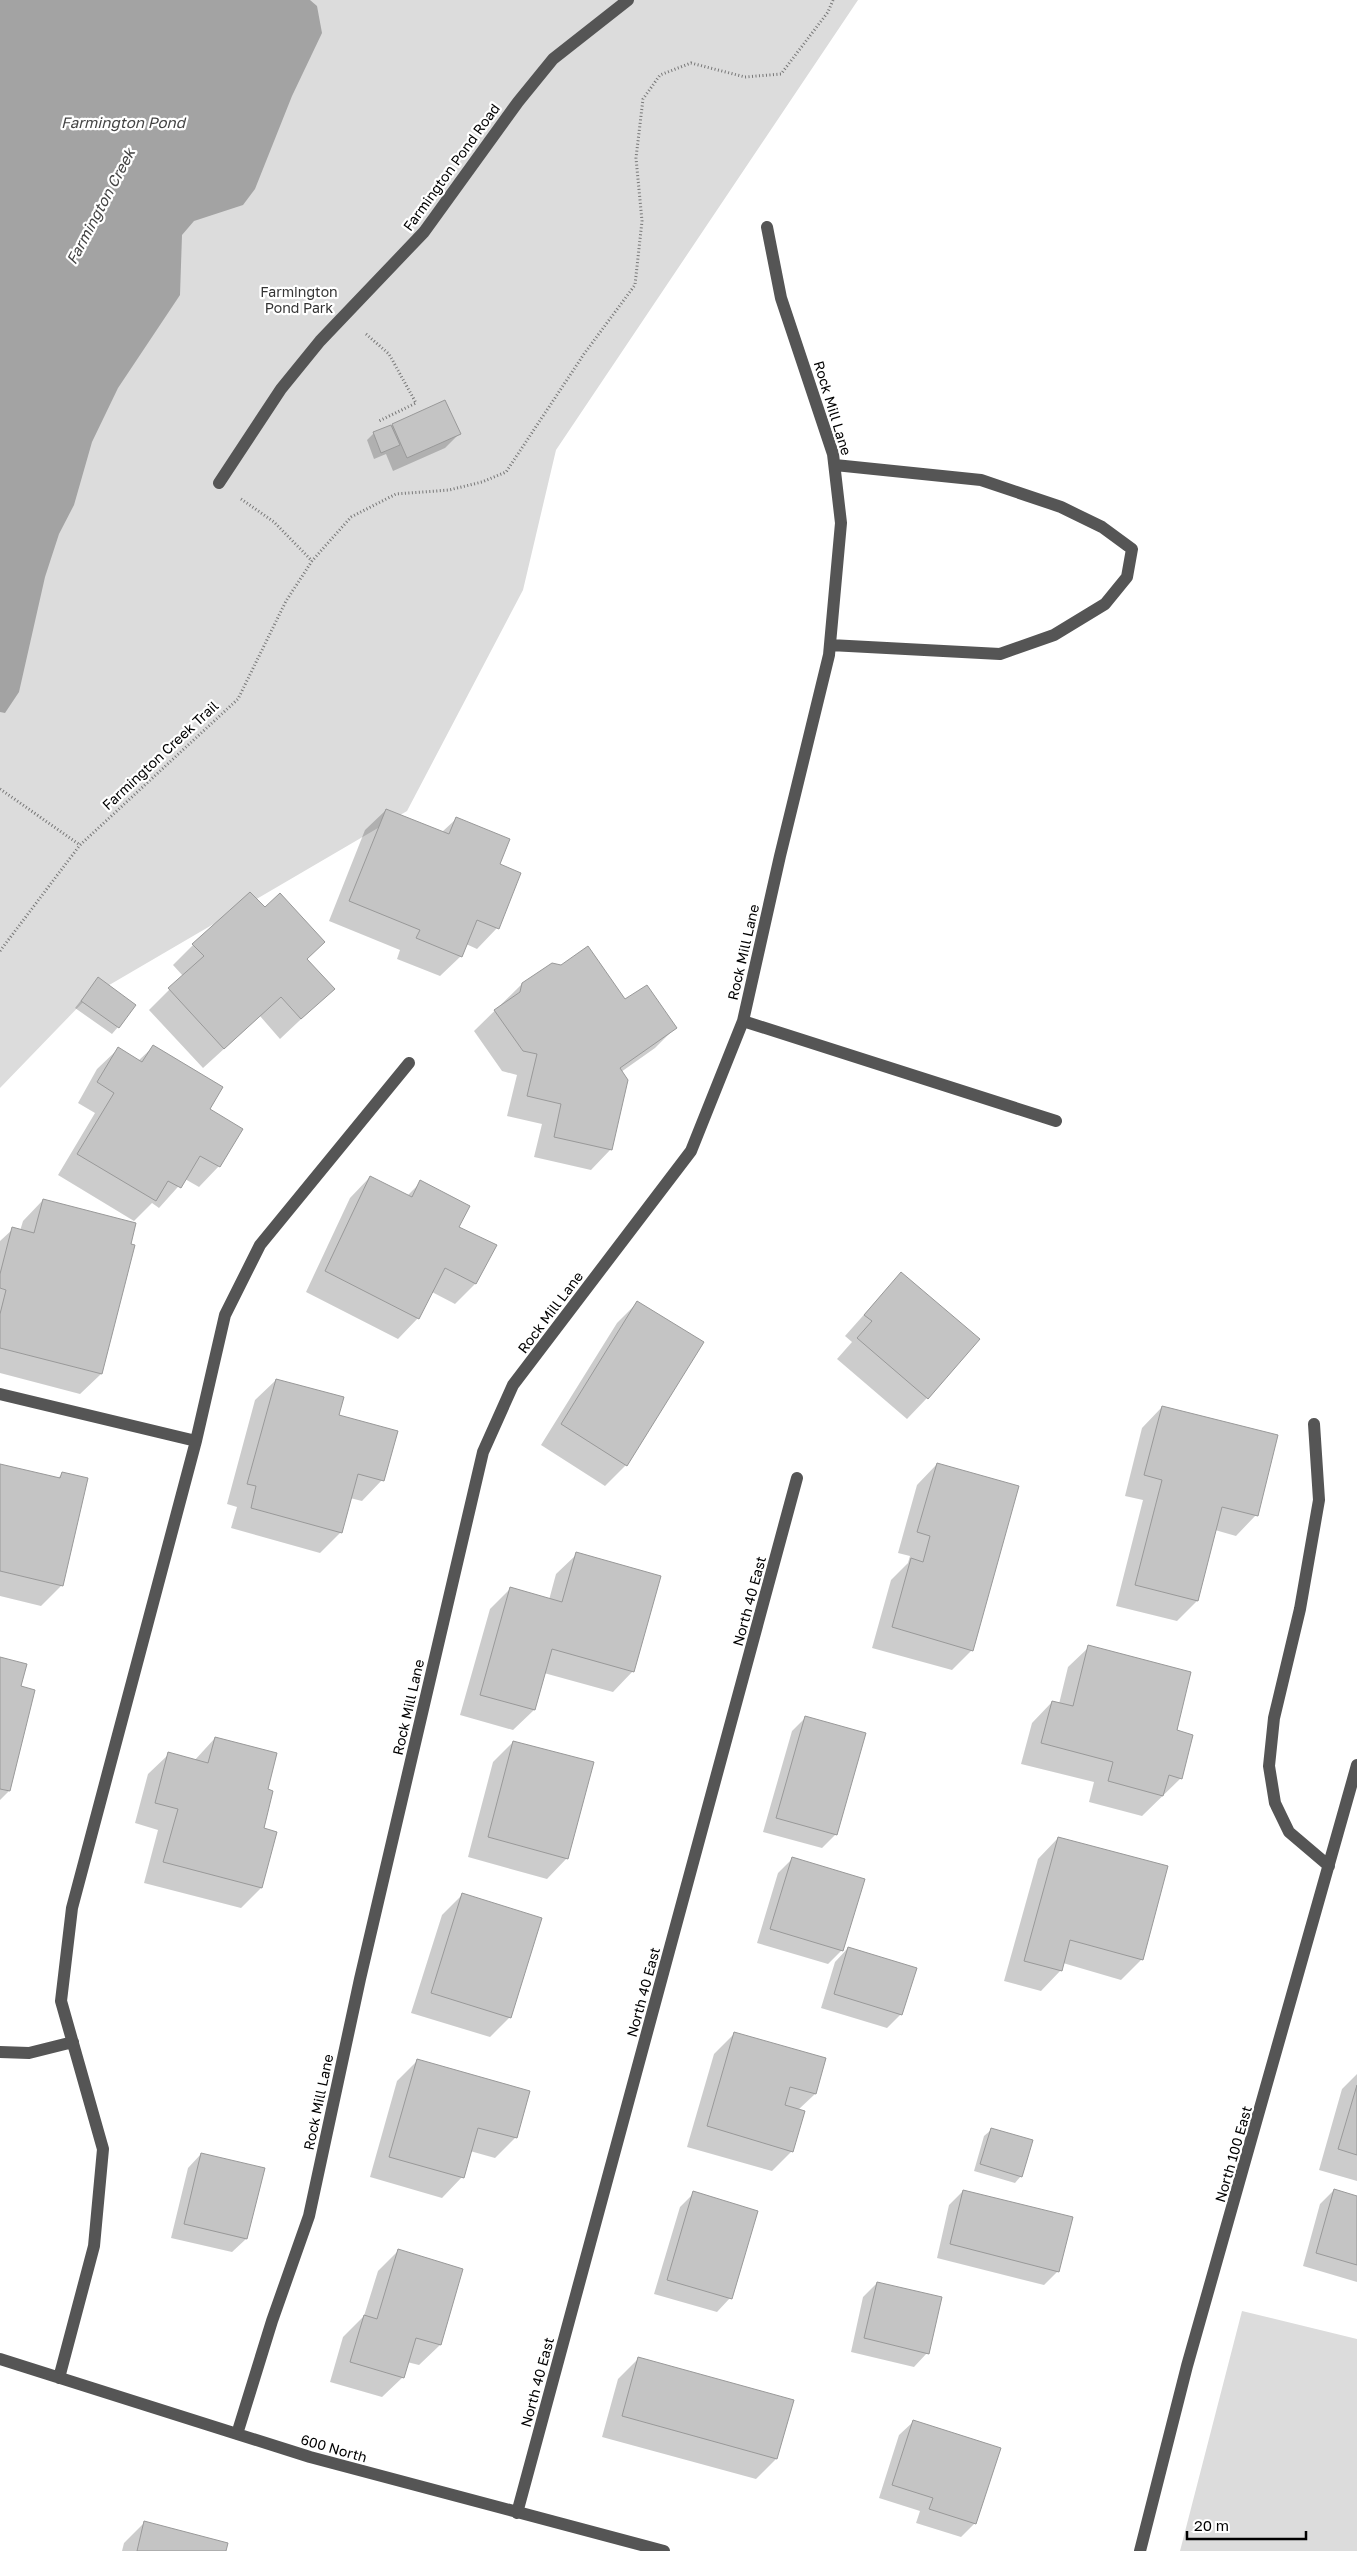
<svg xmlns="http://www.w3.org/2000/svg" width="1357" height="2551" font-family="'Golos Text',sans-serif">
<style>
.green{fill:#dcdcdc}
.water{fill:#a3a3a3}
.shadow{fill:#0003}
.building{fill:#c4c4c4;stroke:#999}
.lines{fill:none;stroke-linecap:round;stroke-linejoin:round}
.path{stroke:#777;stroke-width:3;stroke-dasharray:1 2.5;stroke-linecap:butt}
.minor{stroke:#555;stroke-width:12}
.labels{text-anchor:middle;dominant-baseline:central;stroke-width:4.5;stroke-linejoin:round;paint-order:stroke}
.street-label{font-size:14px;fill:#000;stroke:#fff}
.park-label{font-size:14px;fill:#333;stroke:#fff}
.water-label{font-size:15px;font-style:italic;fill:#444;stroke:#fff}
</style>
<rect width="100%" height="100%" fill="#fff"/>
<path class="green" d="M 0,0 L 858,0 L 556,450 L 523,590 L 407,811 L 87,998 L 0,1088 Z
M 1242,2311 L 1357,2339 L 1357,2551 L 1180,2551 Z"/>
<path class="water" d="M 0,0 L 310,0 L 317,6 L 322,33 L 292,96 L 255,189 L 243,205 L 194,221 L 182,235 L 180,295 L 118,388 L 92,442 L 74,505 L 59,534 L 45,577 L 19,692 L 5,713 L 0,712 Z"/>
<path class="shadow" d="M 393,425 L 459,434 L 445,448 L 393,471 L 386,454 L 374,459 L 367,440 L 373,434 Z
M 386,810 L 442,832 L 456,819 L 499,865 L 520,873 L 497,928 L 477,949 L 466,944 L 461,956 L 440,976 L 397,959 L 400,950 L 329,921 L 365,830 Z
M 193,945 L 306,959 L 333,989 L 280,1039 L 260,1016 L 203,1068 L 149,1010 L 183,976 L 173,965 Z
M 98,979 L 118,1027 L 112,1034 L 75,1008 Z
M 522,984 L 625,1001 L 675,1028 L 655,1048 L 621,1072 L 611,1149 L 591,1170 L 534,1157 L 542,1124 L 507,1116 L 517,1075 L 502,1071 L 474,1031 Z
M 153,1047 L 208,1109 L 241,1130 L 219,1166 L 199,1187 L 185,1179 L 159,1208 L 152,1203 L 134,1221 L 58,1175 L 95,1113 L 78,1103 L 97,1069 L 118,1049 L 138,1061 Z
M 370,1177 L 407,1196 L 421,1182 L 457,1227 L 475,1284 L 455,1304 L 432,1292 L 418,1318 L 398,1339 L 306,1292 L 350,1198 Z
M 43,1200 L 101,1374 L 80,1394 L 0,1373 L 0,1241 L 13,1229 L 20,1231 L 23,1221 Z
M 901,1273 L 927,1398 L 907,1419 L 837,1359 L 852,1342 L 845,1336 Z
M 637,1303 L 626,1465 L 605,1486 L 541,1445 L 617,1323 Z
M 276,1380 L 338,1416 L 382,1480 L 362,1501 L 350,1498 L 341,1532 L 320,1553 L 231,1528 L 237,1507 L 227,1504 L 255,1400 Z
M 1162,1407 L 1256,1515 L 1236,1536 L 1215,1530 L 1197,1601 L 1177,1621 L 1116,1606 L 1143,1500 L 1125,1496 L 1142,1428 Z
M 937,1464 L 972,1650 L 952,1670 L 872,1648 L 891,1580 L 908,1563 L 910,1556 L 898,1553 L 917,1485 Z
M 0,1465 L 57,1479 L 62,1474 L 62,1585 L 41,1606 L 0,1596 Z
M 577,1554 L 633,1671 L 613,1692 L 544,1673 L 534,1710 L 513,1730 L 460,1715 L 490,1609 L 510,1589 L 549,1600 L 556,1574 Z
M 1089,1647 L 1175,1731 L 1181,1778 L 1142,1816 L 1089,1802 L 1094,1782 L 1021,1764 L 1032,1723 L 1052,1702 L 1059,1704 L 1068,1667 Z
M 0,1659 L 20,1687 L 34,1691 L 9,1791 L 0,1800 Z
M 806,1717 L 836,1834 L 822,1848 L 763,1832 L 792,1731 Z
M 215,1738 L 266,1790 L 261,1888 L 241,1908 L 144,1883 L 158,1830 L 135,1823 L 148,1774 L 169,1754 L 194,1761 Z
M 513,1742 L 567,1858 L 547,1879 L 468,1857 L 493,1762 Z
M 1058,1838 L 1142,1959 L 1121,1980 L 1063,1963 L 1061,1970 L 1041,1991 L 1004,1981 L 1038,1859 Z
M 792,1859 L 842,1950 L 828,1964 L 757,1943 L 778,1873 Z
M 462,1895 L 510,2017 L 490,2037 L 411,2013 L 442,1915 Z
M 848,1948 L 901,2014 L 887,2028 L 821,2008 L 835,1962 Z
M 734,2034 L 825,2059 L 815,2094 L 798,2110 L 792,2151 L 772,2171 L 687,2147 L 714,2054 Z
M 418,2060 L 516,2137 L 495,2158 L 470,2151 L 462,2177 L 442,2198 L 370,2177 L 397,2081 Z
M 1357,2074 L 1357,2181 L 1319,2170 L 1342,2089 Z
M 991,2130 L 1021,2176 L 1015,2183 L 974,2171 L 984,2136 Z
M 201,2154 L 246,2239 L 232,2252 L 171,2238 L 188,2168 Z
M 1334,2190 L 1357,2197 L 1357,2282 L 1303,2266 L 1320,2204 Z
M 963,2191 L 1058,2271 L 1044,2285 L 937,2258 L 949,2205 Z
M 694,2193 L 730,2298 L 717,2312 L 654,2294 L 680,2207 Z
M 398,2251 L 462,2270 L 440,2345 L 419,2365 L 407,2362 L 403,2377 L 382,2397 L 330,2382 L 343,2337 L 364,2316 L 378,2271 Z
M 877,2283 L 927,2353 L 914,2367 L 851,2352 L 863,2297 Z
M 639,2358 L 776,2459 L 756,2479 L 602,2437 L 618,2379 Z
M 913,2422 L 975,2523 L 961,2537 L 916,2523 L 920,2511 L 879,2498 L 899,2435 Z
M 144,2523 L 225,2551 L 122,2551 L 124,2543 Z"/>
<path class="building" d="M 445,400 L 461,434 L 407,458 L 392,424 Z
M 391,425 L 400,445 L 381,453 L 373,432 Z
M 386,809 L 449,834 L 456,817 L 510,839 L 500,864 L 521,873 L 499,929 L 477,920 L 462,957 L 416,938 L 420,930 L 349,901 Z
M 250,892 L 265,907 L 280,893 L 325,942 L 307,959 L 335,989 L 301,1019 L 281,997 L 224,1049 L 168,988 L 204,956 L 192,944 Z
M 588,946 L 625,999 L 647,985 L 677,1028 L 620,1068 L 628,1080 L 612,1150 L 554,1137 L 561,1104 L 527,1096 L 537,1054 L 523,1051 L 494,1010 L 520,992 L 522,983 L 552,963 L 561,965 Z
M 98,977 L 136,1005 L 119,1028 L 81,1001 Z
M 153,1045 L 223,1087 L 210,1109 L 243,1129 L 220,1167 L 200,1156 L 181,1188 L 168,1181 L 156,1201 L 77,1154 L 114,1093 L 97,1082 L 118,1047 L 142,1062 Z
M 370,1176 L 412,1197 L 420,1180 L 470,1206 L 459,1227 L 497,1245 L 476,1284 L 445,1268 L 419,1319 L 325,1271 Z
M 43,1199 L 136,1223 L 131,1244 L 135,1245 L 102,1374 L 0,1348 L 0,1314 L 6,1290 L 0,1288 L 0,1274 L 12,1227 L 34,1233 Z
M 901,1272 L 980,1339 L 928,1399 L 857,1338 L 872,1321 L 864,1315 Z
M 637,1301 L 704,1342 L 627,1466 L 561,1424 Z
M 276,1379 L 344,1397 L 339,1415 L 398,1431 L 384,1481 L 358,1474 L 342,1533 L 251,1508 L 256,1486 L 247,1484 Z
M 1162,1406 L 1278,1435 L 1258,1516 L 1222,1507 L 1198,1601 L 1135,1585 L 1162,1480 L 1144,1475 Z
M 937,1463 L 1019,1486 L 973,1651 L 892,1627 L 911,1558 L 923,1562 L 930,1536 L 917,1532 Z
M 0,1464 L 60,1478 L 62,1472 L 88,1478 L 63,1586 L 0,1571 Z
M 576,1552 L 661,1576 L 634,1672 L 552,1649 L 535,1710 L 480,1695 L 510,1587 L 562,1602 Z
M 1088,1645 L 1191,1672 L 1177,1730 L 1193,1735 L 1182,1779 L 1169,1775 L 1163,1796 L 1108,1781 L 1113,1762 L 1041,1743 L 1052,1701 L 1073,1706 Z
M 0,1657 L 27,1664 L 21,1686 L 35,1690 L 10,1791 L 0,1789 Z
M 805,1716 L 866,1733 L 837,1835 L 776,1818 Z
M 215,1737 L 277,1753 L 268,1789 L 273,1791 L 264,1828 L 277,1832 L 262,1888 L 163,1862 L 178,1809 L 155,1803 L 168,1752 L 208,1763 Z
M 513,1741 L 594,1762 L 568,1859 L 488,1837 Z
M 1058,1837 L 1168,1866 L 1143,1960 L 1070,1940 L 1062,1971 L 1024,1961 Z
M 792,1857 L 865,1879 L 843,1951 L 770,1929 Z
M 462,1893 L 542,1918 L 511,2018 L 431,1993 Z
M 848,1947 L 917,1968 L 902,2015 L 834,1994 Z
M 734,2032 L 826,2058 L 816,2094 L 790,2087 L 785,2105 L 805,2111 L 793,2152 L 707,2126 Z
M 417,2059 L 530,2091 L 517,2138 L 478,2128 L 464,2178 L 389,2157 Z
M 1357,2085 L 1357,2155 L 1338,2149 Z
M 991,2128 L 1033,2140 L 1022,2177 L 980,2164 Z
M 201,2153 L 265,2168 L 247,2239 L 184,2224 Z
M 1334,2189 L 1357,2196 L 1357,2265 L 1316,2253 Z
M 963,2190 L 1073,2217 L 1059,2272 L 950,2244 Z
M 693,2191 L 758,2211 L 732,2299 L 667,2280 Z
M 398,2249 L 463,2269 L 441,2345 L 416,2338 L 404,2378 L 350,2362 L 364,2315 L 377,2319 Z
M 877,2282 L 942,2297 L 929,2354 L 864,2338 Z
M 638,2357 L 794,2400 L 777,2459 L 622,2416 Z
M 913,2420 L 1001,2448 L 976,2524 L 929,2509 L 933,2498 L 892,2485 Z
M 144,2521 L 228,2543 L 226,2551 L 137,2551 Z"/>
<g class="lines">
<path class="path" d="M 366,334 L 389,354 L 416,403 L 379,421
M 241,499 L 274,522 L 312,561
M 0,789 L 80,845
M 0,951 L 80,845 L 238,699 L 286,601 L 312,561 L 351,517 L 396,494 L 449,490 L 482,482 L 506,472 L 584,354 L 635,285 L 642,221 L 636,158 L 643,99 L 660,75 L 691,63 L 745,77 L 781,74 L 828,12 L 833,0"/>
<path class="minor" d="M 219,483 L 281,389 L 320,341 L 424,232 L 518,102 L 553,59 L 628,0
M 830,645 L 1000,654 L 1054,635 L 1105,604 L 1127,577 L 1132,549 L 1102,527 L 1061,507 L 981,480 L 835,465
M 743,1021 L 1056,1121
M 0,1394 L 196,1441
M 1314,1424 L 1319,1500 L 1300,1609 L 1274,1718 L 1269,1766 L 1275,1803 L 1289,1832 L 1329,1866
M 0,2052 L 29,2053 L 73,2042
M 0,2359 L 310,2457 L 664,2551
M 59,2378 L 94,2246 L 103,2149 L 61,2001 L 72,1908 L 196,1441 L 225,1315 L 260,1245 L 409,1063
M 237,2434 L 272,2321 L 309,2216 L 360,1979 L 483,1452 L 513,1385 L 691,1151 L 743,1021 L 780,856 L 829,655 L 841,523 L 833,454 L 781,298 L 767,227
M 517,2513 L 797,1478
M 1140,2551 L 1187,2366 L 1357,1765"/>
</g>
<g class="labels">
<g class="street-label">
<text transform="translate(451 167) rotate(-54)">Farmington Pond Road</text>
<text transform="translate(833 408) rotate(73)">Rock Mill Lane</text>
<text transform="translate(160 755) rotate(-43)">Farmington Creek Trail</text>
<text transform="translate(743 952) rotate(-77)">Rock Mill Lane</text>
<text transform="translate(550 1312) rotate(-53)">Rock Mill Lane</text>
<text transform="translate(749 1601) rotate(-75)">North 40 East</text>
<text transform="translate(408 1707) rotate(-77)">Rock Mill Lane</text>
<text transform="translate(643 1992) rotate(-75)">North 40 East</text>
<text transform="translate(318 2102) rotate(-78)">Rock Mill Lane</text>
<text transform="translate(1233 2154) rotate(-74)">North 100 East</text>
<text transform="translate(537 2382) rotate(-75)">North 40 East</text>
<text transform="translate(334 2448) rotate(16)">600 North</text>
</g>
<g class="park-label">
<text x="299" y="291">Farmington<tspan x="299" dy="16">Pond Park</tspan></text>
</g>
<g class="water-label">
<text x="123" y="122">Farmington Pond</text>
<text transform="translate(100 206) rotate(-62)">Farmington Creek</text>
</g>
</g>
<path d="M1187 2531v8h119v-8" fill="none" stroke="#000000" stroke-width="2.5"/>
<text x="1194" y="2531" font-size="15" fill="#000000" stroke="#ffffff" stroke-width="4" paint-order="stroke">20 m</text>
</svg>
